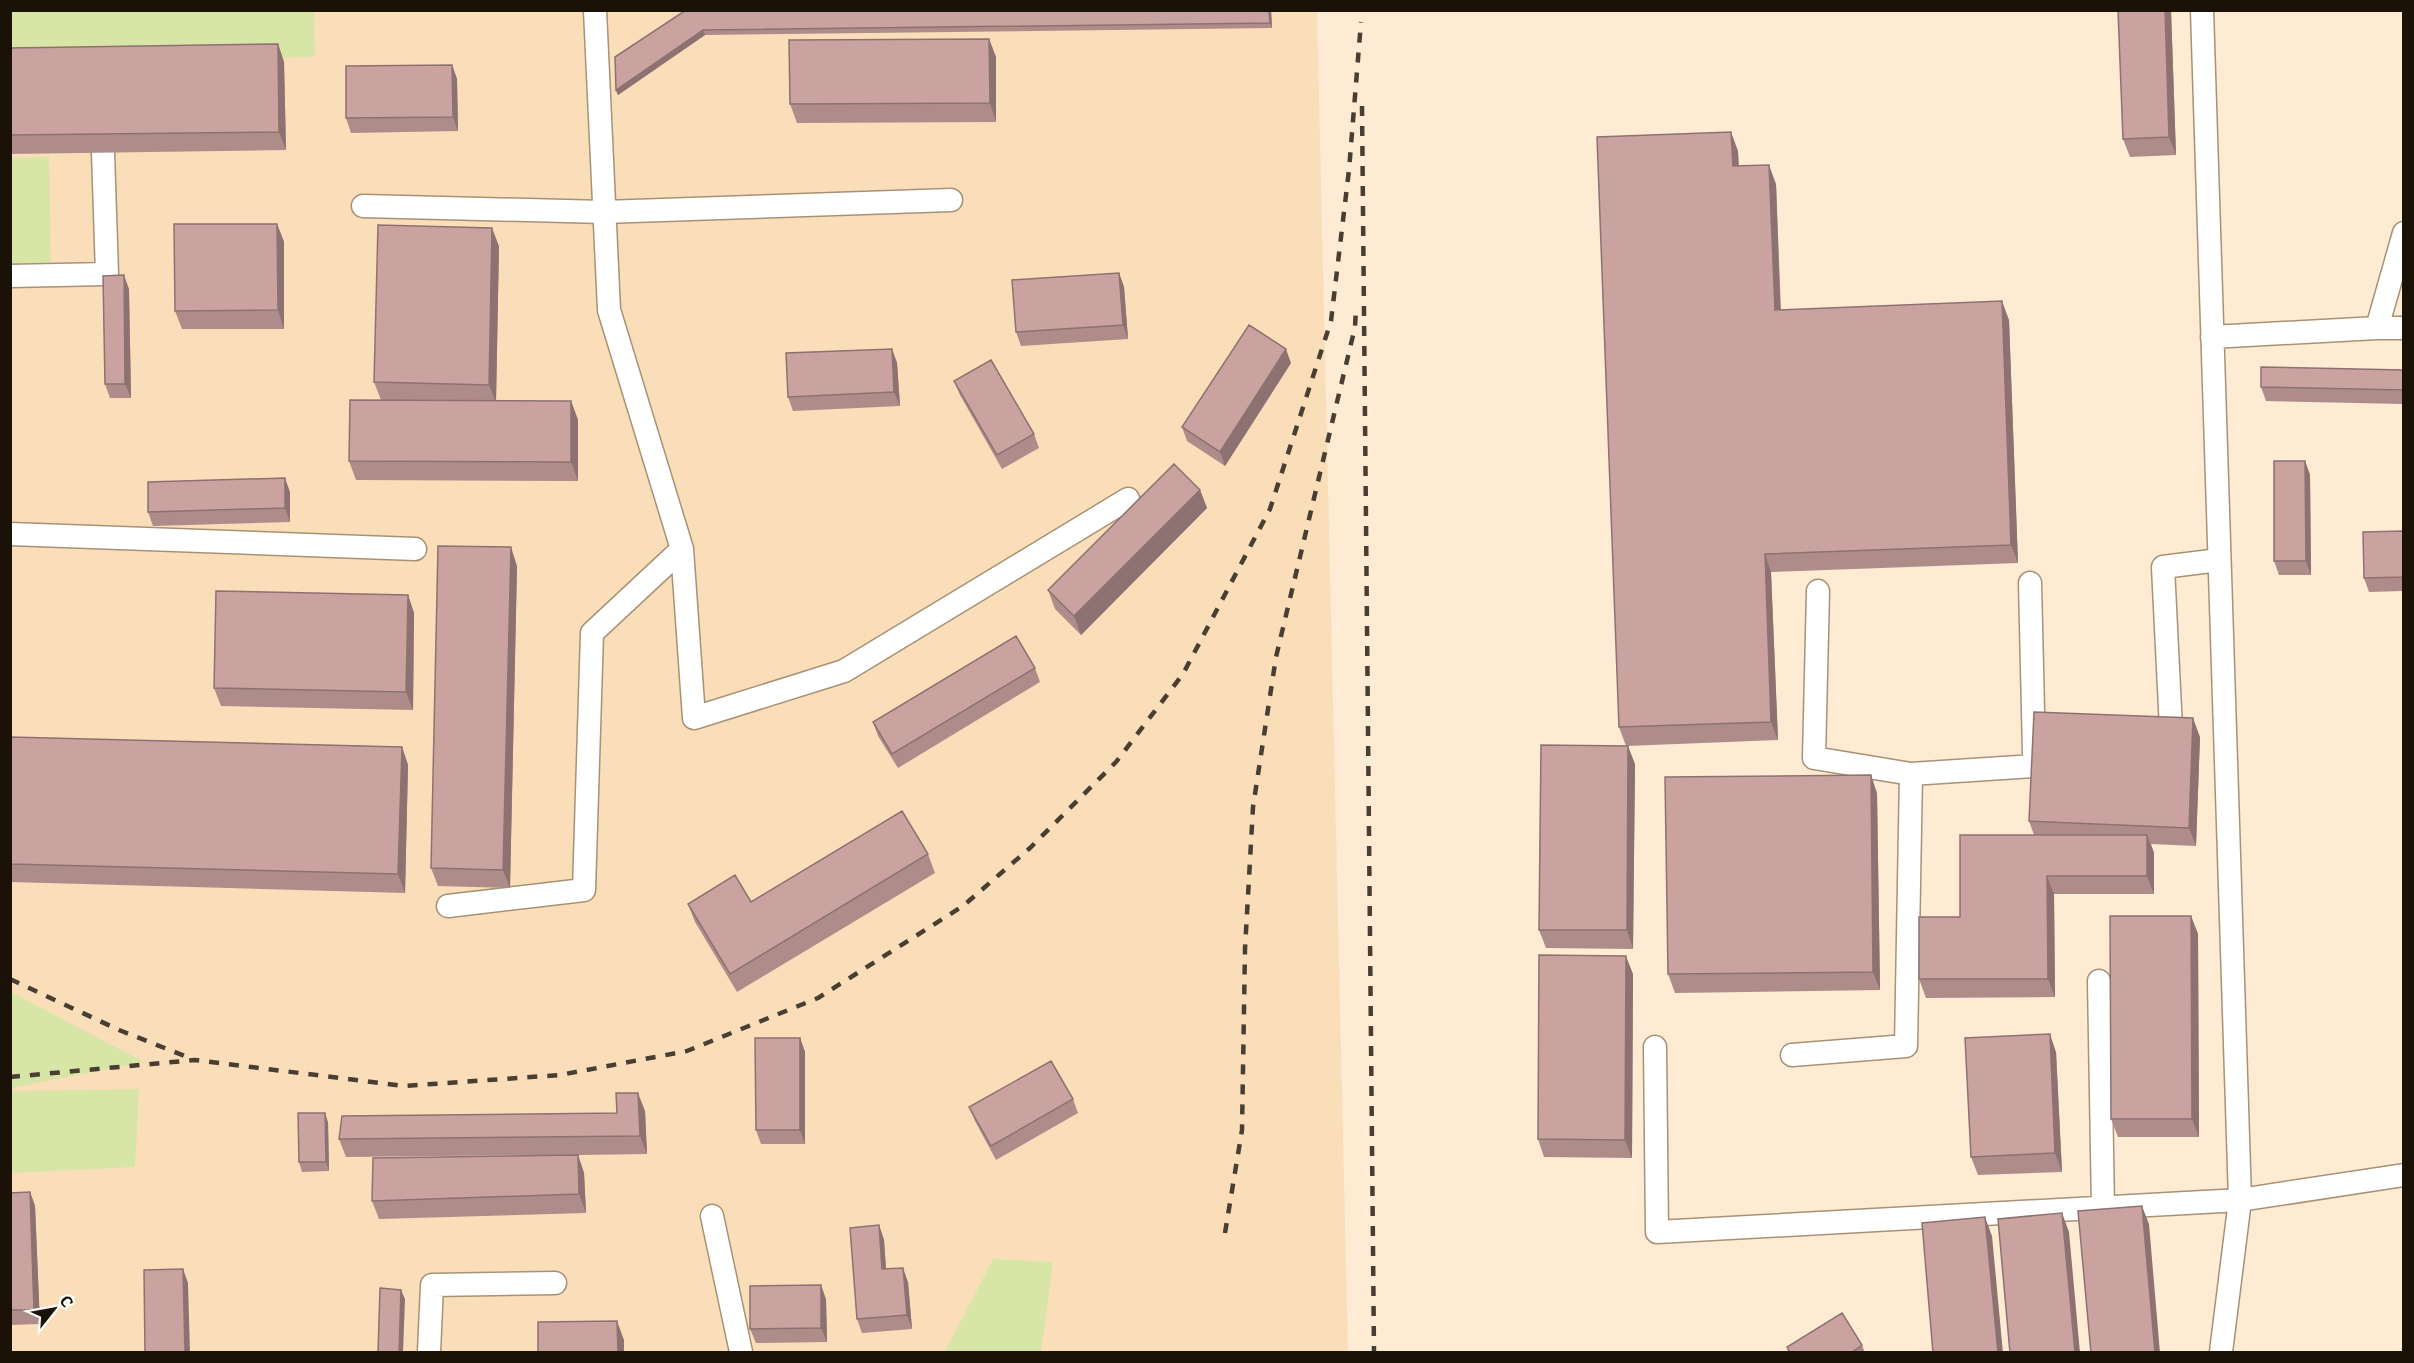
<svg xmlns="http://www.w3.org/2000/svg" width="2414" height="1363" font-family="Bitter,serif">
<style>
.built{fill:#fadeba}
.green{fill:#d7e5a7}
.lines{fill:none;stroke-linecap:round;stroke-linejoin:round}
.minor-casing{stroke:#a79276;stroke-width:25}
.minor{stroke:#fff;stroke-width:22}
.rail{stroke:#483e31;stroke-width:4.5;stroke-dasharray:10 10;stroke-linecap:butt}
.wall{fill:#ae8c8a}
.shaded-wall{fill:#8d7271}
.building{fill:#caa3a1;stroke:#8d7271;stroke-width:1.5}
</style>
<rect width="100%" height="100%" fill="#fdebd3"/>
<path class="built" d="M 10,11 L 1317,11 L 1348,1352 L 11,1352 Z"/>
<path class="green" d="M 10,11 L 314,11 L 315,57 L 11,62 Z
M 49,157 L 51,268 L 11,269 L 10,158 Z
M 11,992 L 144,1062 L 11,1088 Z
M 139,1089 L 135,1167 L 11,1173 L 11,1091 Z
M 993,1259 L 1053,1262 L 1041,1352 L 945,1352 Z"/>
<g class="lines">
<defs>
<path id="minor" d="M 595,10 L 609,310 L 682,549 L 694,718 L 844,671 L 1128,499
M 2202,10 L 2240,1200 L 2221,1352
M 363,206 L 604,212 L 951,200
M 10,276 L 107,274 L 103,152
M 2377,328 L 2404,328
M 2212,337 L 2377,328 L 2404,233
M 10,534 L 415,549
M 2030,583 L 2034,753
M 1818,591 L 1814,758 L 1911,774
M 2156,737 L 2171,729 L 2163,567 L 2219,560
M 448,906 L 584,890 L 592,633 L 682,549
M 2099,981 L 2103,1207
M 1655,1047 L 1657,1232 L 2240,1200 L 2404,1175
M 1792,1055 L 1906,1046 L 1911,774 L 2034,766
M 712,1216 L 741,1352
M 429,1352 L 432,1285 L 555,1283"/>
</defs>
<use href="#minor" class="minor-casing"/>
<use href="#minor" class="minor"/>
<path class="rail" d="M 1362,106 L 1374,1352
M 10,979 L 119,1030 L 190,1058
M 10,1077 L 195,1060 L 404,1086 L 560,1075 L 687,1051 L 818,998 L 963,906 L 1030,848 L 1116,762 L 1183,674 L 1270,509 L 1331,321 L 1349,170 L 1361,22
M 1225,1233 L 1242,1130 L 1245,949 L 1253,807 L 1276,657 L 1355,327 L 1356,309"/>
</g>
<path class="wall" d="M 686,10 L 1271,10 L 1272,28 L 705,35 L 618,95 L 616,90 Z
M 2118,10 L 2171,10 L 2176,155 L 2130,157 L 2123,139 Z
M 989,39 L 996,57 L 996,122 L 797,123 L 790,104 Z
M 278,44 L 284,62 L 286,150 L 10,154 L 10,48 Z
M 452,65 L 457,79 L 458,131 L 351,133 L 346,118 Z
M 1738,151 L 1739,166 L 1776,184 L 1781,310 L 2009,320 L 2018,563 L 1771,572 L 1778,740 L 1626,746 L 1619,727 Z
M 277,224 L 284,242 L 284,329 L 182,329 L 175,311 Z
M 499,246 L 496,401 L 571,401 L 578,420 L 578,481 L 356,480 L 349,461 L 410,401 L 381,400 L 374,382 Z
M 1119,273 L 1124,287 L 1128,339 L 1021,346 L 1016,332 Z
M 129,289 L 131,398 L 110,398 L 105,384 Z
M 892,349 L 897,363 L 900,406 L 793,411 L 788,397 Z
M 1291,363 L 1225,466 L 1187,441 L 1182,427 Z
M 2403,370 L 2403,404 L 2266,401 L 2261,387 Z
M 954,381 L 1034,434 L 1039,448 L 1002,469 L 960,395 Z
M 2305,461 L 2310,475 L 2311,575 L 2279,575 L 2274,561 Z
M 1200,490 L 1207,508 L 1081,635 L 1055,609 L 1048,590 Z
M 290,492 L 290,522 L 153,526 L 148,512 Z
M 2403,531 L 2403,591 L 2369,592 L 2364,578 Z
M 517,566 L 510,888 L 438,886 L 431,868 Z
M 408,595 L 414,613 L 413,710 L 221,706 L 214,688 Z
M 1035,668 L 1040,682 L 898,768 L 878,736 L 873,722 Z
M 10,737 L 402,747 L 408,765 L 405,893 L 10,882 Z
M 2200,737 L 2196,846 L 2151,844 L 2154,853 L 2154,894 L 2054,894 L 2055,997 L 1926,998 L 1919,979 L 1960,917 L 2034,835 L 2029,821 Z
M 1635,764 L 1633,949 L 1546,948 L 1539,930 Z
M 1877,793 L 1880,990 L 1675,993 L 1668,974 Z
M 928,854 L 935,873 L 737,992 L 695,922 L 688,904 L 751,902 Z
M 2191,916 L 2198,934 L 2199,1137 L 2118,1137 L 2111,1119 Z
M 1633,974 L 1632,1158 L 1544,1157 L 1538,1139 Z
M 800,1038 L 805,1052 L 805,1144 L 761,1144 L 756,1130 Z
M 2056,1052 L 2062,1172 L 1978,1175 L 1971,1157 Z
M 1073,1099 L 1078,1113 L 996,1160 L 975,1121 L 969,1107 Z
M 645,1111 L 647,1154 L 578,1155 L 584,1173 L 586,1213 L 379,1219 L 372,1201 L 538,1155 L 346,1157 L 339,1139 L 617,1113 Z
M 328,1122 L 329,1171 L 302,1172 L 299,1162 Z
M 30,1192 L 35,1206 L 40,1324 L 10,1325 L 10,1193 Z
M 879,1225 L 884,1240 L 886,1269 L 908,1282 L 912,1329 L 862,1333 L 857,1319 Z
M 826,1299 L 827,1342 L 756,1343 L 750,1329 Z
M 1862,1345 L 1865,1353 L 1789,1353 L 1787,1347 Z"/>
<path class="shaded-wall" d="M 1269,10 L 1271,10 L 1272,28 L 1270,23 Z
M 2165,10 L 2171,10 L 2176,155 L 2169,137 Z
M 703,30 L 705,35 L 618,95 L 616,90 Z
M 989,39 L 996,57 L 996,122 L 990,103 Z
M 278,44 L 284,62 L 286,150 L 279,132 Z
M 452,65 L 457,79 L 458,131 L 453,117 Z
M 1731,132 L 1738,151 L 1739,185 L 1733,166 Z
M 1769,165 L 1776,184 L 1781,328 L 1775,310 Z
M 277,224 L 284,242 L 284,329 L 278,310 Z
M 492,228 L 499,246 L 496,403 L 489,385 Z
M 1119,273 L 1124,287 L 1128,339 L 1123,325 Z
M 124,275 L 129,289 L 131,398 L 125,384 Z
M 2002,301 L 2009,320 L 2018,563 L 2011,545 Z
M 892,349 L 897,363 L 900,406 L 894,392 Z
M 1286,349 L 1291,363 L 1225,466 L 1220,452 Z
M 571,401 L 578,420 L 578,481 L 571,462 Z
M 2305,461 L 2310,475 L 2311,575 L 2306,561 Z
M 285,478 L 290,492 L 290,522 L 285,508 Z
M 1200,490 L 1207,508 L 1081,635 L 1074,616 Z
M 511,547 L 517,566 L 510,888 L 503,870 Z
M 1765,554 L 1771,572 L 1778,740 L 1771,722 Z
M 408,595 L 414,613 L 413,710 L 406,692 Z
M 2193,718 L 2200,737 L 2196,846 L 2189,828 Z
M 1628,746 L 1635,764 L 1633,949 L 1627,930 Z
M 402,747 L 408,765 L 405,893 L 398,874 Z
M 1871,775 L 1877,793 L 1880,990 L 1873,972 Z
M 2147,835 L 2154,853 L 2154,894 L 2147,876 Z
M 2047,876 L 2054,894 L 2055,997 L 2048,979 Z
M 2191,916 L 2198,934 L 2199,1137 L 2192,1119 Z
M 1626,956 L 1633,974 L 1632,1158 L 1625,1140 Z
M 2050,1034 L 2056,1052 L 2062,1172 L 2055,1153 Z
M 800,1038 L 805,1052 L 805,1144 L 800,1130 Z
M 638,1093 L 645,1111 L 647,1154 L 640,1136 Z
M 325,1113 L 328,1122 L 329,1171 L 326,1162 Z
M 578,1155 L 584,1173 L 586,1213 L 579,1194 Z
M 30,1192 L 35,1206 L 40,1324 L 34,1310 Z
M 2142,1206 L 2149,1224 L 2160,1353 L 2155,1353 Z
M 2062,1213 L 2069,1232 L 2080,1353 L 2075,1353 Z
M 1985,1217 L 1992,1236 L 2003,1353 L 1998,1353 Z
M 879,1225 L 884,1240 L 887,1283 L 882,1269 Z
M 903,1268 L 908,1282 L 912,1329 L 907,1315 Z
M 183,1269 L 188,1283 L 190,1353 L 185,1353 Z
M 821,1285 L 826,1299 L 827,1342 L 821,1328 Z
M 401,1290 L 405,1299 L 403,1353 L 399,1353 Z
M 617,1321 L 624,1340 L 624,1353 L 618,1353 Z"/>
<path class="building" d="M 686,10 L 1269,10 L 1270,23 L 703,30 L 616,90 L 615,57 Z
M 2118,10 L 2165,10 L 2169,137 L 2123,139 Z
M 989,39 L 990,103 L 790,104 L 789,40 Z
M 278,44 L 279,132 L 10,135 L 10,48 Z
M 452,65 L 453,117 L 346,118 L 346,66 Z
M 1731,132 L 1733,166 L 1769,165 L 1775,310 L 2002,301 L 2011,545 L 1765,554 L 1771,722 L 1619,727 L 1597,137 Z
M 174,224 L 277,224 L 278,310 L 175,311 Z
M 378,225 L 492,228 L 489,385 L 374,382 Z
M 1119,273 L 1123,325 L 1016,332 L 1012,280 Z
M 124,275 L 125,384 L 105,384 L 103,276 Z
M 1249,325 L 1286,349 L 1220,452 L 1182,427 Z
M 892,349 L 894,392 L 788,397 L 786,353 Z
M 991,360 L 1034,434 L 997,455 L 954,381 Z
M 2261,367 L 2403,370 L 2403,390 L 2261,387 Z
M 350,400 L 571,401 L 571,462 L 349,461 Z
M 2274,461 L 2305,461 L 2306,561 L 2274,561 Z
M 1174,464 L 1200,490 L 1074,616 L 1048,590 Z
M 285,478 L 285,508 L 148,512 L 148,482 Z
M 2403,531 L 2403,577 L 2364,578 L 2363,532 Z
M 438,546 L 511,547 L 503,870 L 431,868 Z
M 216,591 L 408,595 L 406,692 L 214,688 Z
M 1016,636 L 1035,668 L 892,754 L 873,722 Z
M 2034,712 L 2193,718 L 2189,828 L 2029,821 Z
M 10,737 L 402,747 L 398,874 L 10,864 Z
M 1541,745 L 1628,746 L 1627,930 L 1539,930 Z
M 1871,775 L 1873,972 L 1668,974 L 1665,777 Z
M 902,811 L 928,854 L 730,974 L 688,904 L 735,875 L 751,902 Z
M 1960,835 L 2147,835 L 2147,876 L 2047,876 L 2048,979 L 1919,979 L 1919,917 L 1960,917 Z
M 2110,916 L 2191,916 L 2192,1119 L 2111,1119 Z
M 1539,955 L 1626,956 L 1625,1140 L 1538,1139 Z
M 2050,1034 L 2055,1153 L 1971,1157 L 1965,1038 Z
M 755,1038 L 800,1038 L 800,1130 L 756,1130 Z
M 1051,1061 L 1073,1099 L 991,1146 L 969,1107 Z
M 616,1093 L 638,1093 L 640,1136 L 339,1139 L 342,1116 L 617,1113 Z
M 298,1113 L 325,1113 L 326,1162 L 299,1162 Z
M 578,1155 L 579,1194 L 372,1201 L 373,1158 Z
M 30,1192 L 34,1310 L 10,1310 L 10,1193 Z
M 2142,1206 L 2155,1353 L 2091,1353 L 2078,1211 Z
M 2062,1213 L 2075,1353 L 2010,1353 L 1998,1219 Z
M 1985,1217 L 1998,1353 L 1933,1353 L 1922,1223 Z
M 879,1225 L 882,1269 L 903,1268 L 907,1315 L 857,1319 L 850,1228 Z
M 183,1269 L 185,1353 L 145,1353 L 144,1270 Z
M 821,1285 L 821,1328 L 750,1329 L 750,1286 Z
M 380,1288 L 401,1290 L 399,1353 L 378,1353 Z
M 1842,1313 L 1862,1345 L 1851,1353 L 1790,1353 L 1787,1347 Z
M 617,1321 L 618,1353 L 538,1353 L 538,1322 Z"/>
<rect width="2414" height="1363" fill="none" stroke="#1a1207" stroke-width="24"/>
<g transform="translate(54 1309) rotate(59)" stroke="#fbfbfb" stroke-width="4.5" paint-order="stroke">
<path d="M0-4.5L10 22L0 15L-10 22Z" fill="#1a1207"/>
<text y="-9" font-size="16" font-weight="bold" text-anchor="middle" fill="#1a1207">С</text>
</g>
</svg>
